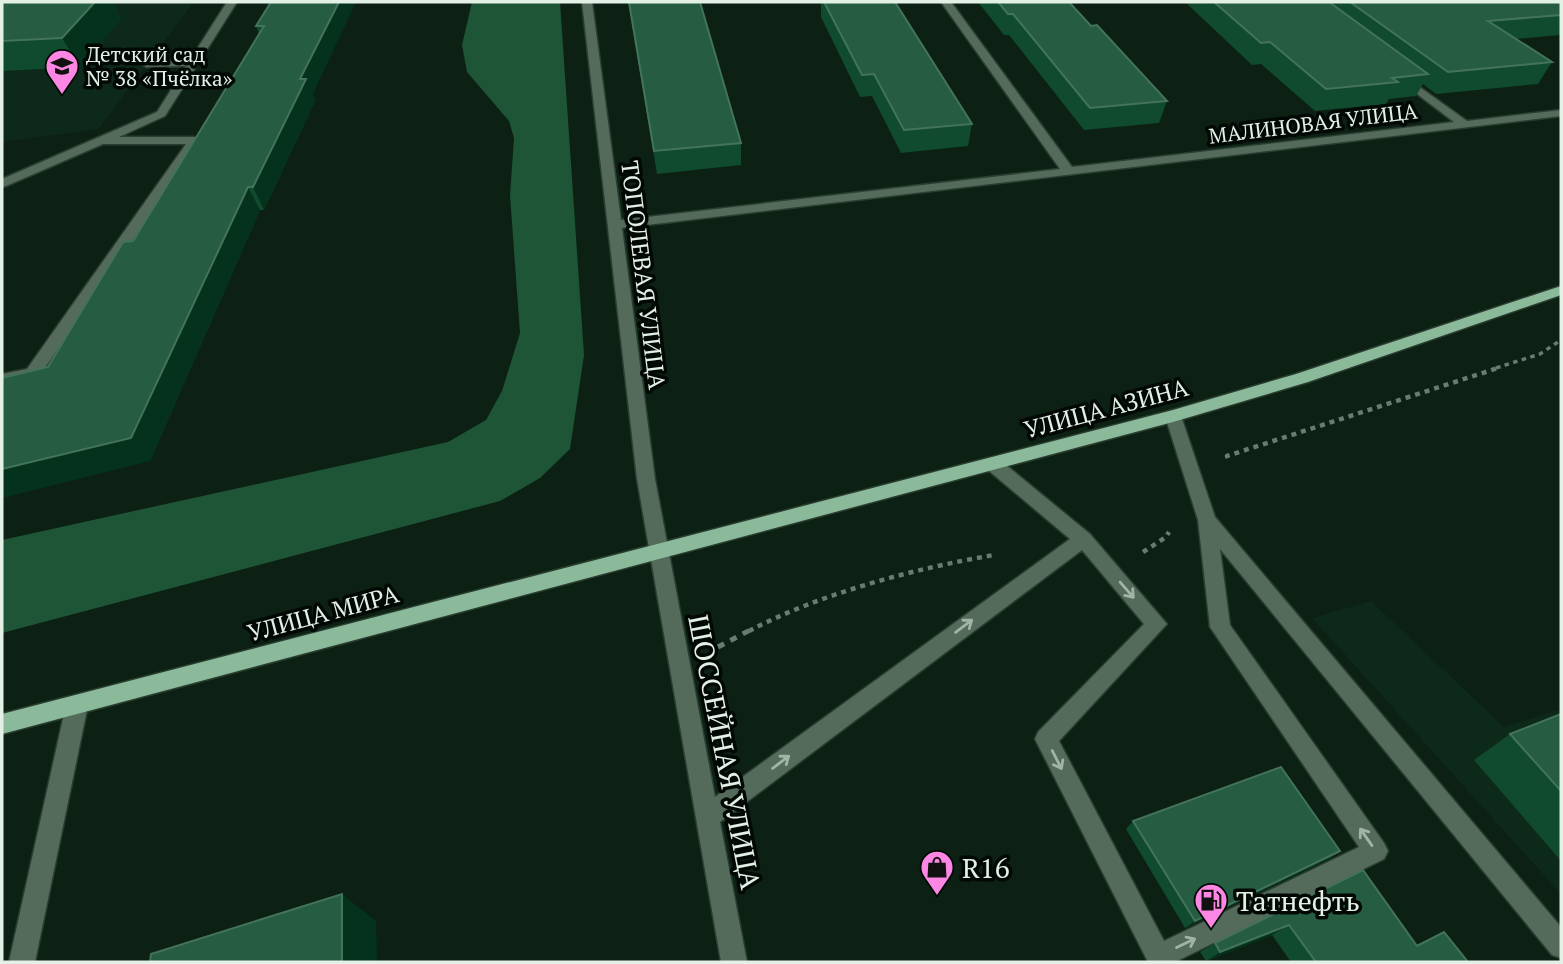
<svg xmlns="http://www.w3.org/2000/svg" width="1563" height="964" font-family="'PT Serif',serif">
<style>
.built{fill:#0d2919}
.forest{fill:#1e5536}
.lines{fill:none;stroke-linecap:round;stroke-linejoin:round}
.minor-casing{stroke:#2a3d31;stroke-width:3}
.major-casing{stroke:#2a3d31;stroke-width:3}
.path-far2{stroke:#6a7b70;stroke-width:3.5;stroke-dasharray:4.5 4.5;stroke-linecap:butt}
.path-far1{stroke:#6a7b70;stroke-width:4.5;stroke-dasharray:5 5;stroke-linecap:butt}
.path{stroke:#6a7b70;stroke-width:5;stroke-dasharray:7 7;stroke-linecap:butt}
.minor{fill:#546a5b;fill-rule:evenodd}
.major{fill:#8bba9b;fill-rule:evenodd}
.wall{fill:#104a2f}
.shaded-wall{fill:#05321c}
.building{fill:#265c42;stroke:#44735c;stroke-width:2}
.oneway{stroke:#a2b4a7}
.labels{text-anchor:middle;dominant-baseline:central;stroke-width:7;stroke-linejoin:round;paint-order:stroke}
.far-poi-label{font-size:21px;fill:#e2f0e6;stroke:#020804;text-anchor:start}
.far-street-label{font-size:21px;fill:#e2f0e6;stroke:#020804}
.street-label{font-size:24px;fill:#e2f0e6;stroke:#020804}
.near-street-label{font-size:28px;fill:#e2f0e6;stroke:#020804}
.near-poi-label{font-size:28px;fill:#e2f0e6;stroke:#020804;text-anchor:start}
</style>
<rect width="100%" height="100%" fill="#0c2014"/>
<path class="built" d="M 2,2 L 194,2 L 98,129 L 2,142 Z
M 1371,601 L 1504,727 L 1561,709 L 1561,894 L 1312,618 Z"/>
<path class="forest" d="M 472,2 L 560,2 L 584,355 L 570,449 L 540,478 L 500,501 L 2,633 L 2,540 L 448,442 L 486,420 L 502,391 L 520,333 L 510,195 L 514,138 L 509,121 L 467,72 L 462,45 Z"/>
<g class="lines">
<defs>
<path id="minor" d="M 227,2 L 237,2 L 165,116 L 119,137 L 194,137 L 200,141 L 38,378 L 2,384 L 2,374 L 27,369 L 186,144 L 103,144 L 6,186 L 2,187 L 2,179 L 157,112 L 186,66 L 146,67 L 141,64 L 146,61 L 190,60 Z
M 582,2 L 592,2 L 621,220 L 1060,169 L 941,2 L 951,2 L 1072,167 L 1454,122 L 1396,78 L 1395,76 L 1400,73 L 1467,121 L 1561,110 L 1561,116 L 622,228 L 655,479 L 715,797 L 1070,539 L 988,470 L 985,465 L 988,460 L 1000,460 L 1090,534 L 1167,624 L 1059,741 L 1164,941 L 1359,847 L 1210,627 L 1198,520 L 1165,416 L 1173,410 L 1181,416 L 1215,517 L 1561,927 L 1561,958 L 1552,955 L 1220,549 L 1230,625 L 1384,843 L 1388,851 L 1384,859 L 1175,962 L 1148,962 L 1035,739 L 1038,732 L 1144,624 L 1082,550 L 720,822 L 747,962 L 721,962 L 637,479 Z
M 77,695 L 84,698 L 88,705 L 35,962 L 9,962 L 66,705 L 70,698 Z"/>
<path id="major" d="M 1561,286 L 1561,295 L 1308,382 L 1173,422 L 2,734 L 2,714 L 1173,410 L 1296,374 Z"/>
</defs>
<use href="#minor" class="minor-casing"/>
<use href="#major" class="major-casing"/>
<path class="path-far2" d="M 1496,368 L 1540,354 L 1561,340"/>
<path class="path-far1" d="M 1228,458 L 1227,456 L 1501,367
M 1143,552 L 1166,537 L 1169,532
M 749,631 C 819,594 916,568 994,555"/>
<path class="path" d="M 718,647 L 752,629"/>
<use href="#minor" class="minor"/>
<use href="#major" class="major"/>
</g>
<path class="wall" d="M 2,2 L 112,2 L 121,18 L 80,67 L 2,71 Z
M 271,2 L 315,101 L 264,210 L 260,210 L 150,461 L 48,367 L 133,241 L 259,34 L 256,26 Z
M 628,2 L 700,2 L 741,143 L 741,165 L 657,174 Z
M 821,2 L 895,2 L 972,124 L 968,146 L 901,153 L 872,96 L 860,97 L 821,17 Z
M 978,2 L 1069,2 L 1091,26 L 1167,101 L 1159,123 L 1084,130 L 1009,35 L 1004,35 Z
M 1185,2 L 1561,2 L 1561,35 L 1516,39 L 1552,62 L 1538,84 L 1436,94 L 1423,84 L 1416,96 L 1389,99 L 1386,104 L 1315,111 L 1261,64 L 1252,65 Z
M 1561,714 L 1561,861 L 1474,760 L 1510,734 Z
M 1133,821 L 1340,851 L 1329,859 L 1185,928 L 1126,829 Z
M 1363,870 L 1416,945 L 1444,932 L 1468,962 L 1291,962 L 1272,935 L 1206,961 L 1200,952 L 1215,943 Z"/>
<path class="shaded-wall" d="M 95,2 L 112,2 L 121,18 L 80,67 L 62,38 Z
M 339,2 L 356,2 L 313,94 L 315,101 L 264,210 L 253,187 L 300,79 Z
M 248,187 L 260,210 L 150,461 L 2,498 L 2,469 Z
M 1340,851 L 1329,859 L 1185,928 L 1195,921 Z
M 342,894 L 376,921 L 377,962 L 342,962 Z
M 1289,925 L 1272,935 L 1206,961 L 1220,952 Z"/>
<path class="building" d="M 2,2 L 95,2 L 62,38 L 2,41 Z
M 271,2 L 339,2 L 300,79 L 306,79 L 253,187 L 248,187 L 131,438 L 2,469 L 2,378 L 48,367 L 123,242 L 133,241 L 264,26 L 256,26 Z
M 629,2 L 700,2 L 741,143 L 654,151 Z
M 824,2 L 895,2 L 972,124 L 904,130 L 874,74 L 862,75 Z
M 998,2 L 1069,2 L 1091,26 L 1097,25 L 1167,101 L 1090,108 L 1013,14 L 1008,14 Z
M 1214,2 L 1329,2 L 1428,74 L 1392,78 L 1398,82 L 1326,89 L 1270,42 L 1261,43 Z
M 1350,2 L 1561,2 L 1561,15 L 1488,21 L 1552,62 L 1448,72 Z
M 1561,714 L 1561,791 L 1510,734 Z
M 1281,767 L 1340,851 L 1195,921 L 1133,821 Z
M 1363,870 L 1417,946 L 1444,932 L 1468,962 L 1316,962 L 1289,925 L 1220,952 L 1215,943 Z
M 342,894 L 342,962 L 150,962 L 151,954 Z"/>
<defs><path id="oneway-shaft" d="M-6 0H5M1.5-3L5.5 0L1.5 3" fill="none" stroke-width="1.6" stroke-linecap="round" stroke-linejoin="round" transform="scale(1.75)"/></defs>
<g class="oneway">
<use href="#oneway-shaft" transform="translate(1127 590) rotate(49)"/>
<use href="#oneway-shaft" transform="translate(964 626) rotate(-37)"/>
<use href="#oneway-shaft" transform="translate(1057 760) rotate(63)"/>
<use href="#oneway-shaft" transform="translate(781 762) rotate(-37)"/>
<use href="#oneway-shaft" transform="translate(1366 837) rotate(-125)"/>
<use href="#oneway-shaft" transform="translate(1186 943) rotate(-26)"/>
</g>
<defs>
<symbol id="school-pin" viewBox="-11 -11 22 30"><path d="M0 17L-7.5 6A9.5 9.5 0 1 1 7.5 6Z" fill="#fc86e3" stroke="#020804"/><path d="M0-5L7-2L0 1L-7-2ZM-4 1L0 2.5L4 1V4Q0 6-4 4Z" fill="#111"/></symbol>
<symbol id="shop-pin" viewBox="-11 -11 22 30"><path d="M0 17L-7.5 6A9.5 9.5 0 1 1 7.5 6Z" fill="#fc86e3" stroke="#020804"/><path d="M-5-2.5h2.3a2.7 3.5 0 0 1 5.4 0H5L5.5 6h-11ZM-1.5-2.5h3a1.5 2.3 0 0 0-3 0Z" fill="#111"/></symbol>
<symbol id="fuel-pin" viewBox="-11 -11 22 30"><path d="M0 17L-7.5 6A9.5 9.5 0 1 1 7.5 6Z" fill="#fc86e3" stroke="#020804"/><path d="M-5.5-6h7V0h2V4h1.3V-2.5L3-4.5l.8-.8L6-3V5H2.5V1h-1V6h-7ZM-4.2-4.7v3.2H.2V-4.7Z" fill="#111"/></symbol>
</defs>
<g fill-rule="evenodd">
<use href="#school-pin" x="43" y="47" width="38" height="52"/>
<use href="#shop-pin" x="918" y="848" width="38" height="52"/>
<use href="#fuel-pin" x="1192" y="881" width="38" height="52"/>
</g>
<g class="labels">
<g class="far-poi-label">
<text x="86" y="54">Детский сад<tspan x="86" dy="24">№ 38 «Пчёлка»</tspan></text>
</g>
<g class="far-street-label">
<text transform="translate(1313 123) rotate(-7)">МАЛИНОВАЯ УЛИЦА</text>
</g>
<g class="street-label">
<text transform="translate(644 275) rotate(83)">ТОПОЛЕВАЯ УЛИЦА</text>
<text transform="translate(1106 408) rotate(-15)">УЛИЦА АЗИНА</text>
<text transform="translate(323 613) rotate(-15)">УЛИЦА МИРА</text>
</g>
<g class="near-street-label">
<text transform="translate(725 752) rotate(79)">ШОССЕЙНАЯ УЛИЦА</text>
</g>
<g class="near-poi-label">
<text x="962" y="867">R16</text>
<text x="1236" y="900">Татнефть</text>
</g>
</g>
<rect width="1563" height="964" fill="none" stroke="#e2f0e6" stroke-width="7"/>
</svg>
